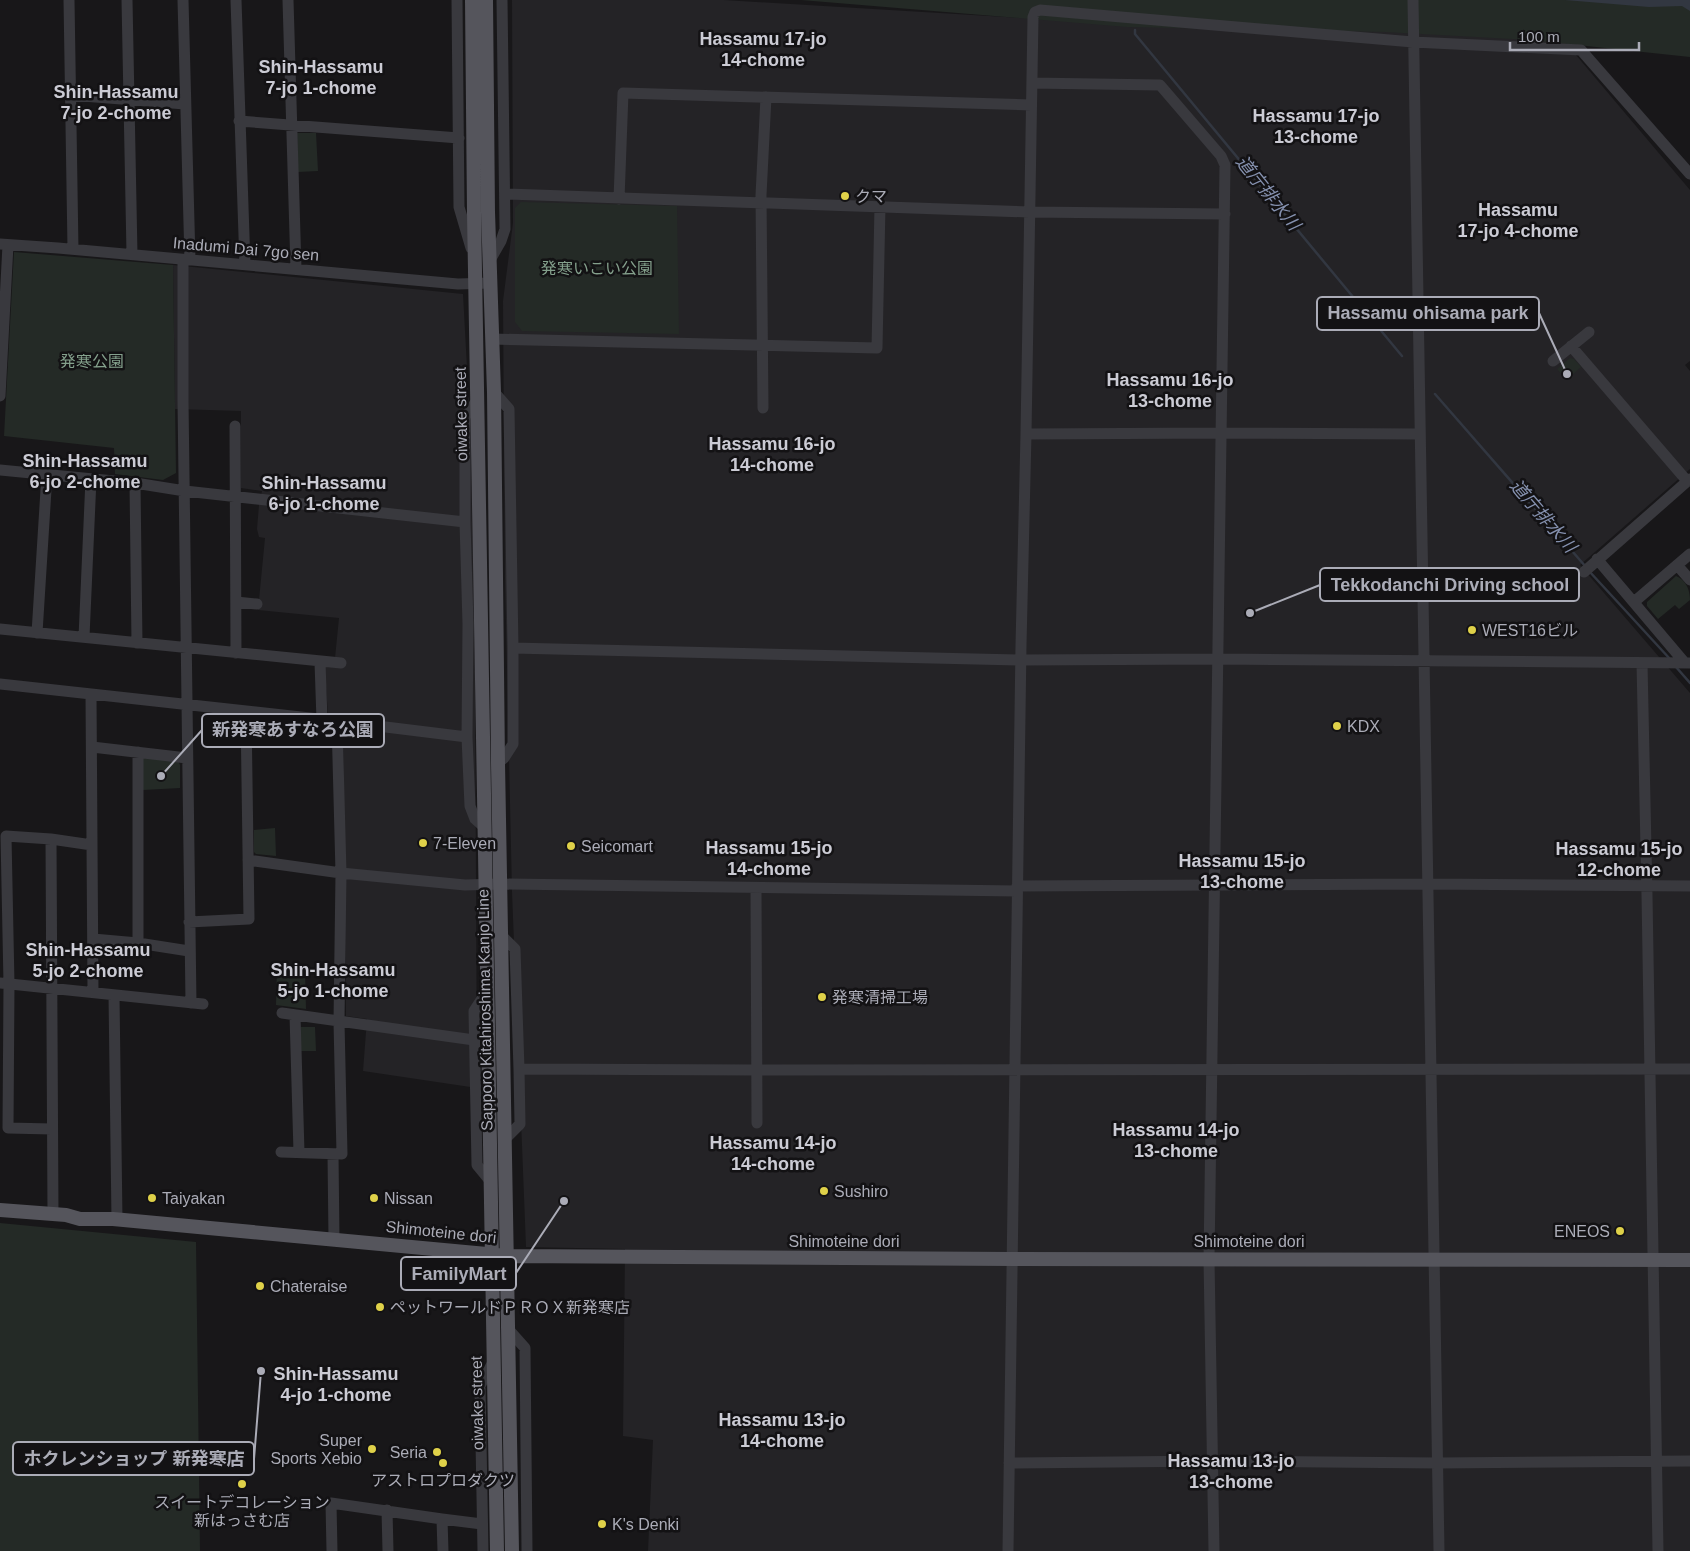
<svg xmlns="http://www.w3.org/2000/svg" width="1690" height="1551" font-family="Arial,'Noto Sans JP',sans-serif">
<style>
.built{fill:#242326}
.green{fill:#242a26}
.water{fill:#323741}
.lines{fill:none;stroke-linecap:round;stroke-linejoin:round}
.stream{stroke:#323741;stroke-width:2.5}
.minor{stroke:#39393e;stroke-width:11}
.major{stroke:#55555c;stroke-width:14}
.poi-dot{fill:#dfd149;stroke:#131214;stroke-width:2}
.labels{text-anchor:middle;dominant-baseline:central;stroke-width:5;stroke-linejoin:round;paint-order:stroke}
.poi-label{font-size:16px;fill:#abacb7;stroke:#131214;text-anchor:start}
.street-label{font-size:16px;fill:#abacb7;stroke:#131214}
.park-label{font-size:16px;fill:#84a08c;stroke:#131214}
.neighbourhood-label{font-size:18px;font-weight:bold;fill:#cbcbd4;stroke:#131214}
.water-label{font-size:18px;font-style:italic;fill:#8591af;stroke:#131214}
.leader{fill:none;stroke:#abacb7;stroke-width:2}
.callout-dot{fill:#abacb7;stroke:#131214;stroke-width:2}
.callout{fill:#131214;stroke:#abacb7;stroke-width:2}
.callout-label{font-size:18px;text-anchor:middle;font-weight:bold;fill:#abacb7}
</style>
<rect width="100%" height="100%" fill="#181719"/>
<path class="built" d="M 512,0 L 724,0 L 1022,18 L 1042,0 L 1565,42 L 1690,190 L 1690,361 L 1685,365 L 1690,371 L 1690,469 L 1580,565 L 1690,693 L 1690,1551 L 648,1551 L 653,1440 L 623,1436 L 625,1249 L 526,1247 L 512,892 L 505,579 L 503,301 L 513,223 Z
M 173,265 L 463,294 L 470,423 L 475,671 L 477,1088 L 363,1071 L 367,1019 L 346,1016 L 343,729 L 328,715 L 324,658 L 335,658 L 339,618 L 258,610 L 265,538 L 259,537 L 257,529 L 259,505 L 262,491 L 241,488 L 241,411 L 175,409 Z"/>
<path class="green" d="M 801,0 L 1690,0 L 1690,57 L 1530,40 L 1385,32 L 1127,27 Z
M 297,133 L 316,133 L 318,171 L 298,172 Z
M 521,202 L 677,206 L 679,334 L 522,331 L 515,322 L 515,208 Z
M 14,252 L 173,265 L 176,473 L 163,480 L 115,474 L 114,448 L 4,436 Z
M 1570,358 L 1574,359 L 1581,367 L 1567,380 L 1557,369 Z
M 1676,576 C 1686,580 1690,590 1690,600 L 1679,609 L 1675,605 L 1658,619 L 1647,606 L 1647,602 Z
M 145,757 L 178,760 L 180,765 L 180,788 L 143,790 L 141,760 Z
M 275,828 L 276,856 L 256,854 L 254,852 L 254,830 Z
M 277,967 L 305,970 L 306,1009 L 276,1005 Z
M 301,1027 L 315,1027 L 316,1051 L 301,1051 Z
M 0,1223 L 196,1242 L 200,1551 L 0,1551 Z"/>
<path class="water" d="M 1565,0 L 1690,0 L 1690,11 L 1682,6 L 1649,7 Z"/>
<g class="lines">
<path class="stream" d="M 1135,30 L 1135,34 L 1402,356
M 1435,394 L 1586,567
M 1589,571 L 1670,659
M 1676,667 L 1690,683"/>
<path class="minor" d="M 69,0 L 73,249
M 127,0 L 132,254
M 183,0 L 190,260
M 236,0 L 245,265
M 288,0 L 296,269
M 457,0 L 459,207 L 471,248
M 1413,0 L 1439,1551
M 1032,83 L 1160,85 L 1221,156 L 1225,165 L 1209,1259 L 1214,1551
M 70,95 L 185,104
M 239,121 L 459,138
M 505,194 L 1029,212 L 1225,214
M 619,199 L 623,93 L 1031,105
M 0,244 L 58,248 L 458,284 L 490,283
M 183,260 L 183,401 L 191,1003
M 489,262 L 501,241 L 505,229 L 502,0
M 492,339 L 877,348 L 880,206
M 1571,346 L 1687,481
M 1553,361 L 1589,332
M 494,392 L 509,409 L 513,648 L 513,744 L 504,758 L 498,763
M 0,396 L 8,245
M 478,399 L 465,417 L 465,522 L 468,624 L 467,737 L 470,806 L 475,819 L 485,828
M 763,408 L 761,195 L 766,97
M 235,426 L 236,653
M 1026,434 L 1221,433 L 1420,434
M 0,470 L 135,483 L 185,491 L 465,522
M 135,483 L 137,643
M 1597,559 L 1685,663
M 1677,565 L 1690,580
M 1584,572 L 1690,479
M 236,602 L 257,604
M 1634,602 L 1690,554
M 0,629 L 341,663
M 37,633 L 47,474
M 84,637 L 91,479
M 513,648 L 1021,660 L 1218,659 L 1690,663
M 320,662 L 322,720
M 1642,663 L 1647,895 L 1658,1551
M 0,684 L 337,721 L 467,737
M 91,694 L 93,992
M 92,747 L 187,758
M 51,839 L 53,1214
M 248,860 L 341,873 L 465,885 L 500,884 L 1017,891
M 1017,886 L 1428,884 L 1690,886
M 756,888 L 757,1123
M 189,922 L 249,919 L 246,712
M 502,936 L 515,949 L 519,1069 L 520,1124 L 505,1139
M 93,939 L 138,943 L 189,951
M 138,943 L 138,752
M 0,983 L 203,1004
M 487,991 L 474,1011 L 477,1165 L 491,1182
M 114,995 L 117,1220
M 282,1013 L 474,1040
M 295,1015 L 299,1152
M 519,1069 L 756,1070 L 1690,1069
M 52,1129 L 8,1128 L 9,984 L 6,836 L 51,839 L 92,845
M 281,1152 L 342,1154 L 339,1022 L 341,873 L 337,721
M 333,1154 L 334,1240
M 509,1330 L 525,1348 L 527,1551
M 1009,1463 L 1213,1461 L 1438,1463 L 1690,1461
M 387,1510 L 388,1551
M 442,1519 L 443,1551
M 332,1551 L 331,1503 L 442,1519 L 482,1524
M 483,1551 L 480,1386 L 493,1362
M 1008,1551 L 1021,645 L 1026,434 L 1033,17 L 1035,12 L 1040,10 L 1413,42 L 1581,50 L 1690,174"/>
<path class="major" d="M 472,0 L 474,213 L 497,1551
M 486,0 L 488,212 L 494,392 L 498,763 L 512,1551
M 0,1210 L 66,1215 L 80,1219 L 113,1219 L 508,1256 L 1012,1259 L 1690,1260"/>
</g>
<g class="poi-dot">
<circle cx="845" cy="196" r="5"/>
<circle cx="1472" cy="630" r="5"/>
<circle cx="1337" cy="726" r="5"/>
<circle cx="423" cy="843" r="5"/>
<circle cx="571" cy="846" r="5"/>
<circle cx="822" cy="997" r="5"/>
<circle cx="824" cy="1191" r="5"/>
<circle cx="152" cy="1198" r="5"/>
<circle cx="374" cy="1198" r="5"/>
<circle cx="1620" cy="1231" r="5"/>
<circle cx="260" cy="1286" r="5"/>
<circle cx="380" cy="1307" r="5"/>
<circle cx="372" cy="1449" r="5"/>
<circle cx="437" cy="1452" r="5"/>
<circle cx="443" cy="1463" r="5"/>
<circle cx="242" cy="1484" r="5"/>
<circle cx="602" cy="1524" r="5"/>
</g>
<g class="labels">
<g class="poi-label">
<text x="855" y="196">クマ</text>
<text x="1482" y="630">WEST16ビル</text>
<text x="1347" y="726">KDX</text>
<text x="433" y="843">7-Eleven</text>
<text x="581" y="846">Seicomart</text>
<text x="832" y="997">発寒清掃工場</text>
<text x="834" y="1191">Sushiro</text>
<text x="162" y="1198">Taiyakan</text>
<text x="384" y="1198">Nissan</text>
<text x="1610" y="1231" text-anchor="end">ENEOS</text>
<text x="270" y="1286">Chateraise</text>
<text x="390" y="1307">ペットワールドＰＲＯＸ新発寒店</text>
<text x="362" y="1440" text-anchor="end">Super<tspan x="362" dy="18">Sports Xebio</tspan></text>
<text x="427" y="1452" text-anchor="end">Seria</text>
<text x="443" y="1480" text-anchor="middle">アストロプロダクツ</text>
<text x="242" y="1502" text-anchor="middle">スイートデコレーション<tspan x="242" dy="18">新はっさむ店</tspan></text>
<text x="612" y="1524">K's Denki</text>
</g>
<g class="street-label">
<text transform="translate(246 249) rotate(5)">Inadumi Dai 7go sen</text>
<text transform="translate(461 414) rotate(-91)">oiwake street</text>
<text transform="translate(485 1010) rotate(-91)">Sapporo Kitahiroshima Kanjo Line</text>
<text transform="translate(441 1232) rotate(6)">Shimoteine dori</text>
<text x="844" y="1241">Shimoteine dori</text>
<text x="1249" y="1241">Shimoteine dori</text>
<text transform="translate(477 1403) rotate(-91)">oiwake street</text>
</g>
<g class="park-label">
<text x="597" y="268">発寒いこい公園</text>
<text x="92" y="361">発寒公園</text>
</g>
<g class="neighbourhood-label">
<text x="763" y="39">Hassamu 17-jo<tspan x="763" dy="21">14-chome</tspan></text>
<text x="321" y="67">Shin-Hassamu<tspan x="321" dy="21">7-jo 1-chome</tspan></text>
<text x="116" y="92">Shin-Hassamu<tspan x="116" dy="21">7-jo 2-chome</tspan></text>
<text x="1316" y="116">Hassamu 17-jo<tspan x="1316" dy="21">13-chome</tspan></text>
<text x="1518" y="210">Hassamu<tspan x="1518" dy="21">17-jo 4-chome</tspan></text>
<text x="1170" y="380">Hassamu 16-jo<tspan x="1170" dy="21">13-chome</tspan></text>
<text x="772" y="444">Hassamu 16-jo<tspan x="772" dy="21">14-chome</tspan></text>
<text x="85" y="461">Shin-Hassamu<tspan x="85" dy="21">6-jo 2-chome</tspan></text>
<text x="324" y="483">Shin-Hassamu<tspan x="324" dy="21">6-jo 1-chome</tspan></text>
<text x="769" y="848">Hassamu 15-jo<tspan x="769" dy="21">14-chome</tspan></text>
<text x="1619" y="849">Hassamu 15-jo<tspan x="1619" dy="21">12-chome</tspan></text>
<text x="1242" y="861">Hassamu 15-jo<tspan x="1242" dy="21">13-chome</tspan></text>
<text x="88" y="950">Shin-Hassamu<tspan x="88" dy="21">5-jo 2-chome</tspan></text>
<text x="333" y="970">Shin-Hassamu<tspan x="333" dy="21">5-jo 1-chome</tspan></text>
<text x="1176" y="1130">Hassamu 14-jo<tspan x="1176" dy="21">13-chome</tspan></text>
<text x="773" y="1143">Hassamu 14-jo<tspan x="773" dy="21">14-chome</tspan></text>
<text x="336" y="1374">Shin-Hassamu<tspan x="336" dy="21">4-jo 1-chome</tspan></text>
<text x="782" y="1420">Hassamu 13-jo<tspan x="782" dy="21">14-chome</tspan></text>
<text x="1231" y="1461">Hassamu 13-jo<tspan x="1231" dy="21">13-chome</tspan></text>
</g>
<g class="water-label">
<text transform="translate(1268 193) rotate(51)">道庁排水川</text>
<text transform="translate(1543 516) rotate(49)">道庁排水川</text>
</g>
</g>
<path class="leader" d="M1567 374L1539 313M1250 613L1320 585M161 776L202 730M564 1201L516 1273M261 1371L254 1459"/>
<g class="callout-dot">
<circle cx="1567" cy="374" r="5"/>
<circle cx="1250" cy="613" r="5"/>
<circle cx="161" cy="776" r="5"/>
<circle cx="564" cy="1201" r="5"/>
<circle cx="261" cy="1371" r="5"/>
</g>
<g class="callout">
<rect x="1317" y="297" width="222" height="33" rx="5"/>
<rect x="1320" y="568" width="259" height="33" rx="5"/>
<rect x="202" y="714" width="182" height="33" rx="5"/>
<rect x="401" y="1257" width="115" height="33" rx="5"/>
<rect x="13" y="1442" width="241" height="33" rx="5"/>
</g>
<g class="callout-label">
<text x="1428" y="319">Hassamu ohisama park</text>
<text x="1450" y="591">Tekkodanchi Driving school</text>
<text x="293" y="736">新発寒あすなろ公園</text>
<text x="459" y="1280">FamilyMart</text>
<text x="134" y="1465">ホクレンショップ 新発寒店</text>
</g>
<path d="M1510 42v8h129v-8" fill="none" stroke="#abacb7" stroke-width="2.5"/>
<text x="1518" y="42" font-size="15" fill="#abacb7" stroke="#131214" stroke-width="4" paint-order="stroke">100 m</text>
</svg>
